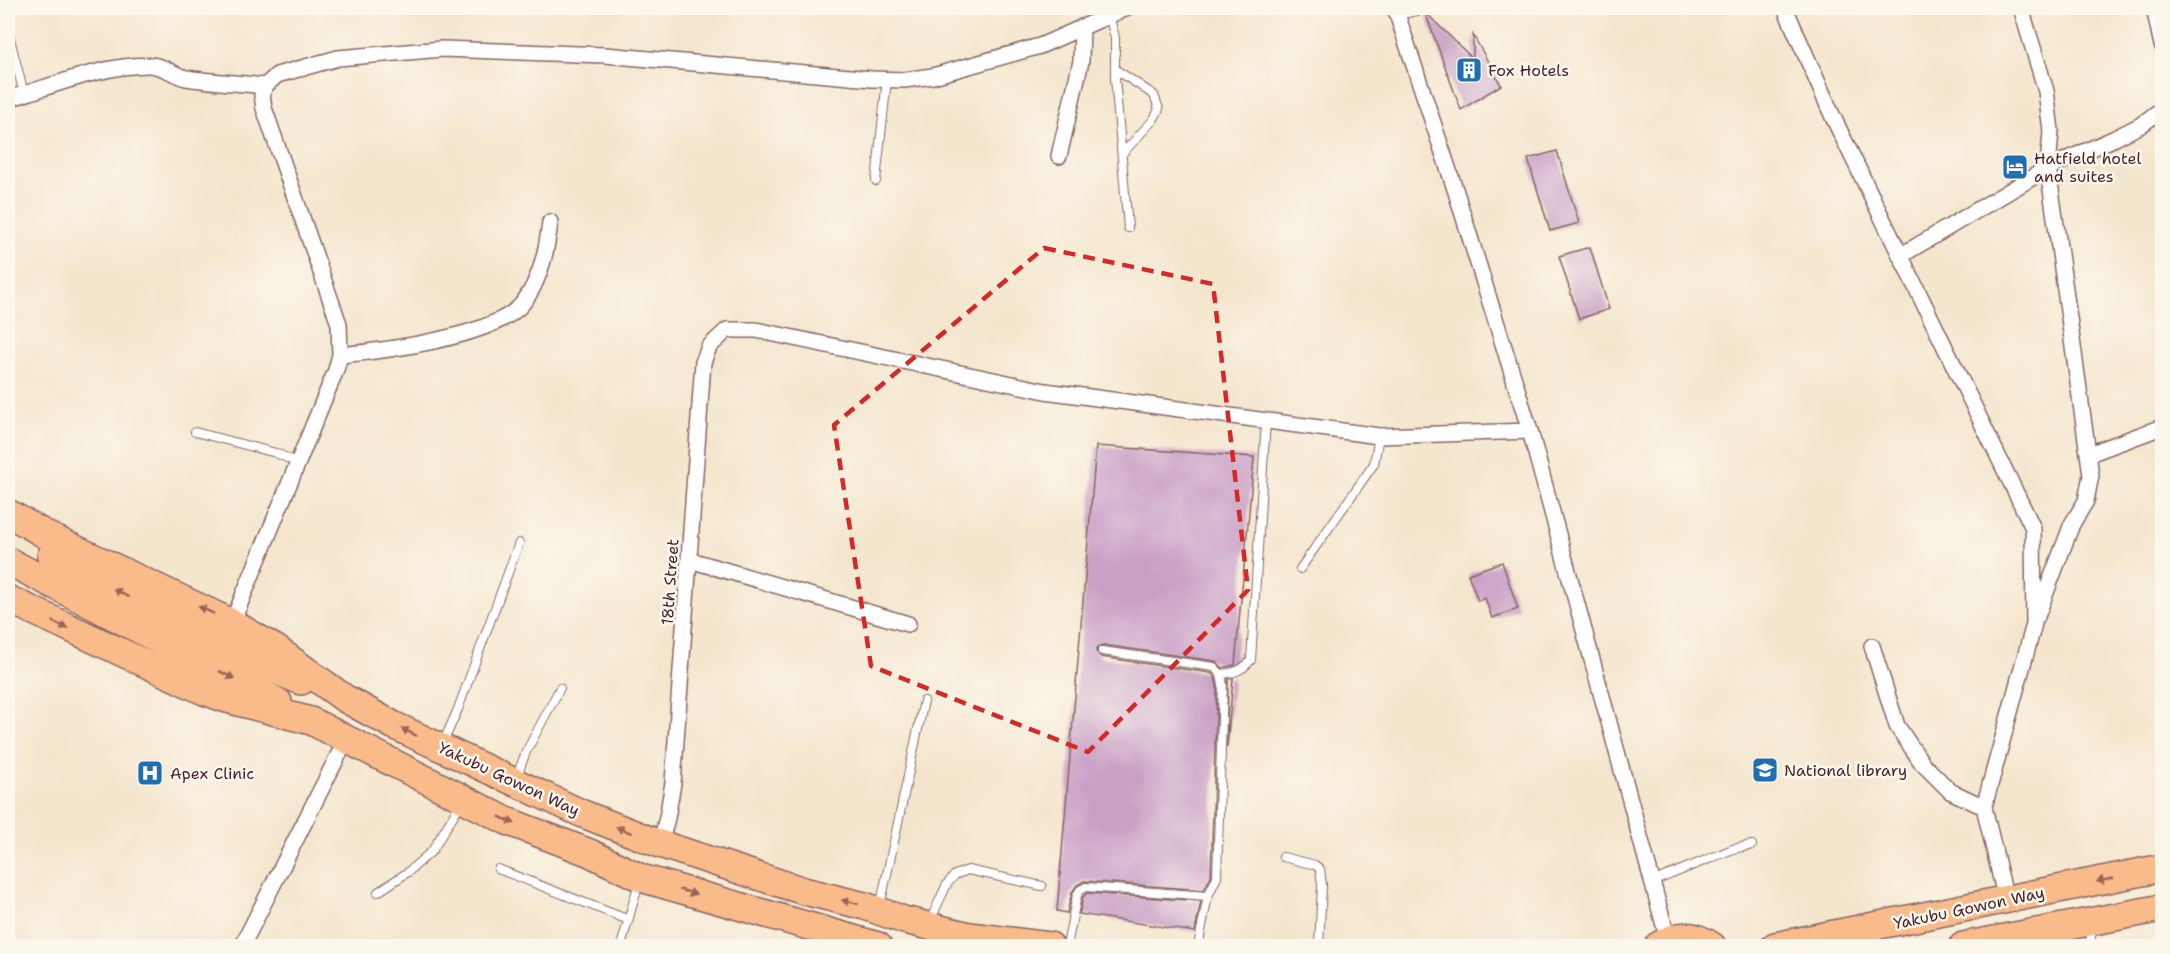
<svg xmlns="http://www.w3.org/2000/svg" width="2170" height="954" font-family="'Shantell Sans',sans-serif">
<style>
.building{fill:#c9a0c6}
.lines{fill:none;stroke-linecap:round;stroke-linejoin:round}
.lane-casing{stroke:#866564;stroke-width:10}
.street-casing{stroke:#866564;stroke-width:18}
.highway-casing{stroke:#866564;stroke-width:30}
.lane{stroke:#fff;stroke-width:8}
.street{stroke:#fff;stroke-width:15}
.highway{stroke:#fabb8b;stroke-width:27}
.oneway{fill:#996556}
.marked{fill:none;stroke:#d62828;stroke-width:4.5;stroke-dasharray:12 8;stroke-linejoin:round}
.labels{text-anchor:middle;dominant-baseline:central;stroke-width:5;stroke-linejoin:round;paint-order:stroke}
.poi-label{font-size:16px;fill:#4a1f2b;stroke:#fbf7ec;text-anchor:start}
.street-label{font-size:16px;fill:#4a1f2b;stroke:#fbf7ec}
</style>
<rect width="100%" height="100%" fill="#fbf7ec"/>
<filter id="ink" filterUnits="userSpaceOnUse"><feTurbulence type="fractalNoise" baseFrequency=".0167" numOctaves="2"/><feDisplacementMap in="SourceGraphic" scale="12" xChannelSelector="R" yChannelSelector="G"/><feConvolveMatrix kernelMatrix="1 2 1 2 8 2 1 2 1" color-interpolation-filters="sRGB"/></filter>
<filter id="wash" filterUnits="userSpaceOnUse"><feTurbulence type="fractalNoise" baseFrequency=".008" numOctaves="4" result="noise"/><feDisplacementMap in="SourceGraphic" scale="24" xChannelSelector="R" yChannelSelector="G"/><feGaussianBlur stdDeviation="1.35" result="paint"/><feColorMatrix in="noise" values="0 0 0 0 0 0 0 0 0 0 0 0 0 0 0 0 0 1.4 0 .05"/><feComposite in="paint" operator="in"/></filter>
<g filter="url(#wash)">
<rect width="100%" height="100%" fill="#f4e6cd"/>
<g id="blocks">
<path class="building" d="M 1426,15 L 1428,15 L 1473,59 L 1473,35 L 1501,85 L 1461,110 Z
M 1557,151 L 1579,223 L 1550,231 L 1528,159 Z
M 1590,247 L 1609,309 L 1579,319 L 1559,256 Z
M 1096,446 L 1254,457 L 1235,665 L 1223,668 L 1215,661 L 1103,645 L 1098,647 L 1096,651 L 1101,657 L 1211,673 L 1215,677 L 1217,685 L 1211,876 L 1204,890 L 1084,881 L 1077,885 L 1072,892 L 1067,913 L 1057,911 Z
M 1502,562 L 1518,609 L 1492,618 L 1485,598 L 1478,601 L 1468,574 Z
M 1233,678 L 1227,748 L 1228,679 Z
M 1087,893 L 1201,901 L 1195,932 L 1079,914 L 1083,897 Z"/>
</g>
</g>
<g filter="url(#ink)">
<use href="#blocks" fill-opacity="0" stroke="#866564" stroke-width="1.5"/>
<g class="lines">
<defs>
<path id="lane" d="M 1109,15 L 1115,38 L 1115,78 L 1128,228
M 1397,15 L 1431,8
M 8,31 L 24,94
M 1115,69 L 1154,95 L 1159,109 L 1154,119 L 1122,154
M 876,181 L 887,79
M 195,432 L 276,453 L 298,463
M 1300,569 L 1374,464 L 1379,436
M 1102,651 L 1214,667 L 1221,674 L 1223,685 L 1217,877 L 1208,896 L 1198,946
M 1221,674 C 1234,673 1242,671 1251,660 L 1266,420
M 443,743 L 458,709 L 519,543
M 516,778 L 526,752 L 560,688
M 1283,857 L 1315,865 L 1320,869 L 1322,885 L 1319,946
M 498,869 L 629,920
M 1652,882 L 1733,849 L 1752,845
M 378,892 L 408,872 L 432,851 L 461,803
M 880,907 L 924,701
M 930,921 L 947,884 L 955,875 L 968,870 L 1042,886
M 621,946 L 639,882
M 1067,946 L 1077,895 L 1080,890 L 1086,887 L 1208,896
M 2089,946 L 2093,927"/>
<path id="street" d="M 1395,8 L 1455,189 L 1530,431 L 1668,940
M 1785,8 L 1833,117 L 2033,528 L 2034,624 L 1984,807 L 2006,900
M 2021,8 L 2046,91 L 2051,131 L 2048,168 L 2091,475 L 2086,501 L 2072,524 L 2037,616
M 2154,8 L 2162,45
M 8,99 C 53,86 99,66 147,65 C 162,64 173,75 186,78 C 212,82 239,83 265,86
M 1059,156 L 1081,61 L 1082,27
M 1900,256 L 2048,168 L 2115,138 L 2141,125 L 2162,109
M 340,355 C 382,351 495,337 522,304 C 540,282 547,250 550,222
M 2089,454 L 2162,427
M 690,560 L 908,624
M 232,623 L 336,370 L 340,355 L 339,324 L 264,108 L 262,95 L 265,86 L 277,75 L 338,58 L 442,49 L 605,55 L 872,79 L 904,80 L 933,76 L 1040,46 L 1126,8
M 1872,646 L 1897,726 L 1922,763 L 1950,791 L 1984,807
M 660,844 L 667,818 L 673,783 L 703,362 L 709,347 L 727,330 L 756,330 L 1045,391 L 1379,436 L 1530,431
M 242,946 L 346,740"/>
<path id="highway" d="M 8,513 L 48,536 L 232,623 L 276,649 L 344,698 L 393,725 L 583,814 L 660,844 L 736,869 L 804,891 L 865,906 L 904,920 L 970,936 L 1050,946
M 51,556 L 250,660 L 301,681
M 8,561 L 278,702
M 8,599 L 204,691 L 227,699 L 311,721 L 507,821 L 590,853 L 641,878 L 878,946
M 1658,946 C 1677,933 1694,933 1712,946
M 1775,946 L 2162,868
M 1963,946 L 2162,908"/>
</defs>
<use href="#lane" class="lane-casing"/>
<use href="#street" class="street-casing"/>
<use href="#highway" class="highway-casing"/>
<use href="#lane" class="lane"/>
<use href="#street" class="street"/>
<use href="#highway" class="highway"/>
</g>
<defs><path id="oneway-solid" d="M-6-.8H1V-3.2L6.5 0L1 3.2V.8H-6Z" transform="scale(1.5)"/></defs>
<g class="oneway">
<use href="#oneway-solid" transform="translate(121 593) rotate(-152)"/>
<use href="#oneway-solid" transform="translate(206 610) rotate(-155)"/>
<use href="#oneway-solid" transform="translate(60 625) rotate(24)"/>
<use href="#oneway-solid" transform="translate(227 675) rotate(27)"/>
<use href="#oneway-solid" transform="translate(409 732) rotate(-154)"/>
<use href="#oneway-solid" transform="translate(507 820) rotate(24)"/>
<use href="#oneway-solid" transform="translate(624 830) rotate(-158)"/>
<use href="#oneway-solid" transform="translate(2105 880) rotate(168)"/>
<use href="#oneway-solid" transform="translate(688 892) rotate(16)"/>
<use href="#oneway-solid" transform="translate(850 902) rotate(-166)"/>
</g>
</g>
<path class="marked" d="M 1044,248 L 1213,284 L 1248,590 L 1088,752 L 871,666 L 834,425 Z"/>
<defs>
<symbol id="building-square" viewBox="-11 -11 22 22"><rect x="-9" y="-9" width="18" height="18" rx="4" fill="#1f6fb2" stroke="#fbf7ec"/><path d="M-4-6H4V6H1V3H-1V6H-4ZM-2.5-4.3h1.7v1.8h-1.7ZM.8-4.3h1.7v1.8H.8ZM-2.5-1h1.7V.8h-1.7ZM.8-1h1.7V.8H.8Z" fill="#fff"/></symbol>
<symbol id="hotel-square" viewBox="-11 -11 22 22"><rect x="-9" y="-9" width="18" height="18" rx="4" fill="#1f6fb2" stroke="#fbf7ec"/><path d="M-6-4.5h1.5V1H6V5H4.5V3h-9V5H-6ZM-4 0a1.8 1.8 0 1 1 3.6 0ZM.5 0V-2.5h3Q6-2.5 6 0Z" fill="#fff"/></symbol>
<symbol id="school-square" viewBox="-11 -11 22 22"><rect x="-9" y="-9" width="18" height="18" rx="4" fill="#1f6fb2" stroke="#fbf7ec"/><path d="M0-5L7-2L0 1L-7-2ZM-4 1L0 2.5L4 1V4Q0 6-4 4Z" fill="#fff"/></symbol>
<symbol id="hospital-square" viewBox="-11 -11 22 22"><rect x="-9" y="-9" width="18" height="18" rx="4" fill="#1f6fb2" stroke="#fbf7ec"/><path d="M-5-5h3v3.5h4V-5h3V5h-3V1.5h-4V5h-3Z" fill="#fff"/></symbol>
</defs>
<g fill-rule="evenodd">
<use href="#building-square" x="1454" y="55" width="30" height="30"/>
<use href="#hotel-square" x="2000" y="152" width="30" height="30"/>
<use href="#school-square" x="1750" y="755" width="30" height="30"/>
<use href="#hospital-square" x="135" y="758" width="30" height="30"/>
</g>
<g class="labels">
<g class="poi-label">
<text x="1488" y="70">Fox Hotels</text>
<text x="2034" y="158">Hatfield hotel<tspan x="2034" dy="18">and suites</tspan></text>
<text x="1784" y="770">National library</text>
<text x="170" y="773">Apex Clinic</text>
</g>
<g class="street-label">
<text transform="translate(670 582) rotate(-86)">18th Street</text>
<text transform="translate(509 779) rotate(25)">Yakubu Gowon Way</text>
<text transform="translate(1969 908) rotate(-12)">Yakubu Gowon Way</text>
</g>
</g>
<rect width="2170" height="954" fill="none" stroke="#fbf7ec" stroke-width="30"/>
</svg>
